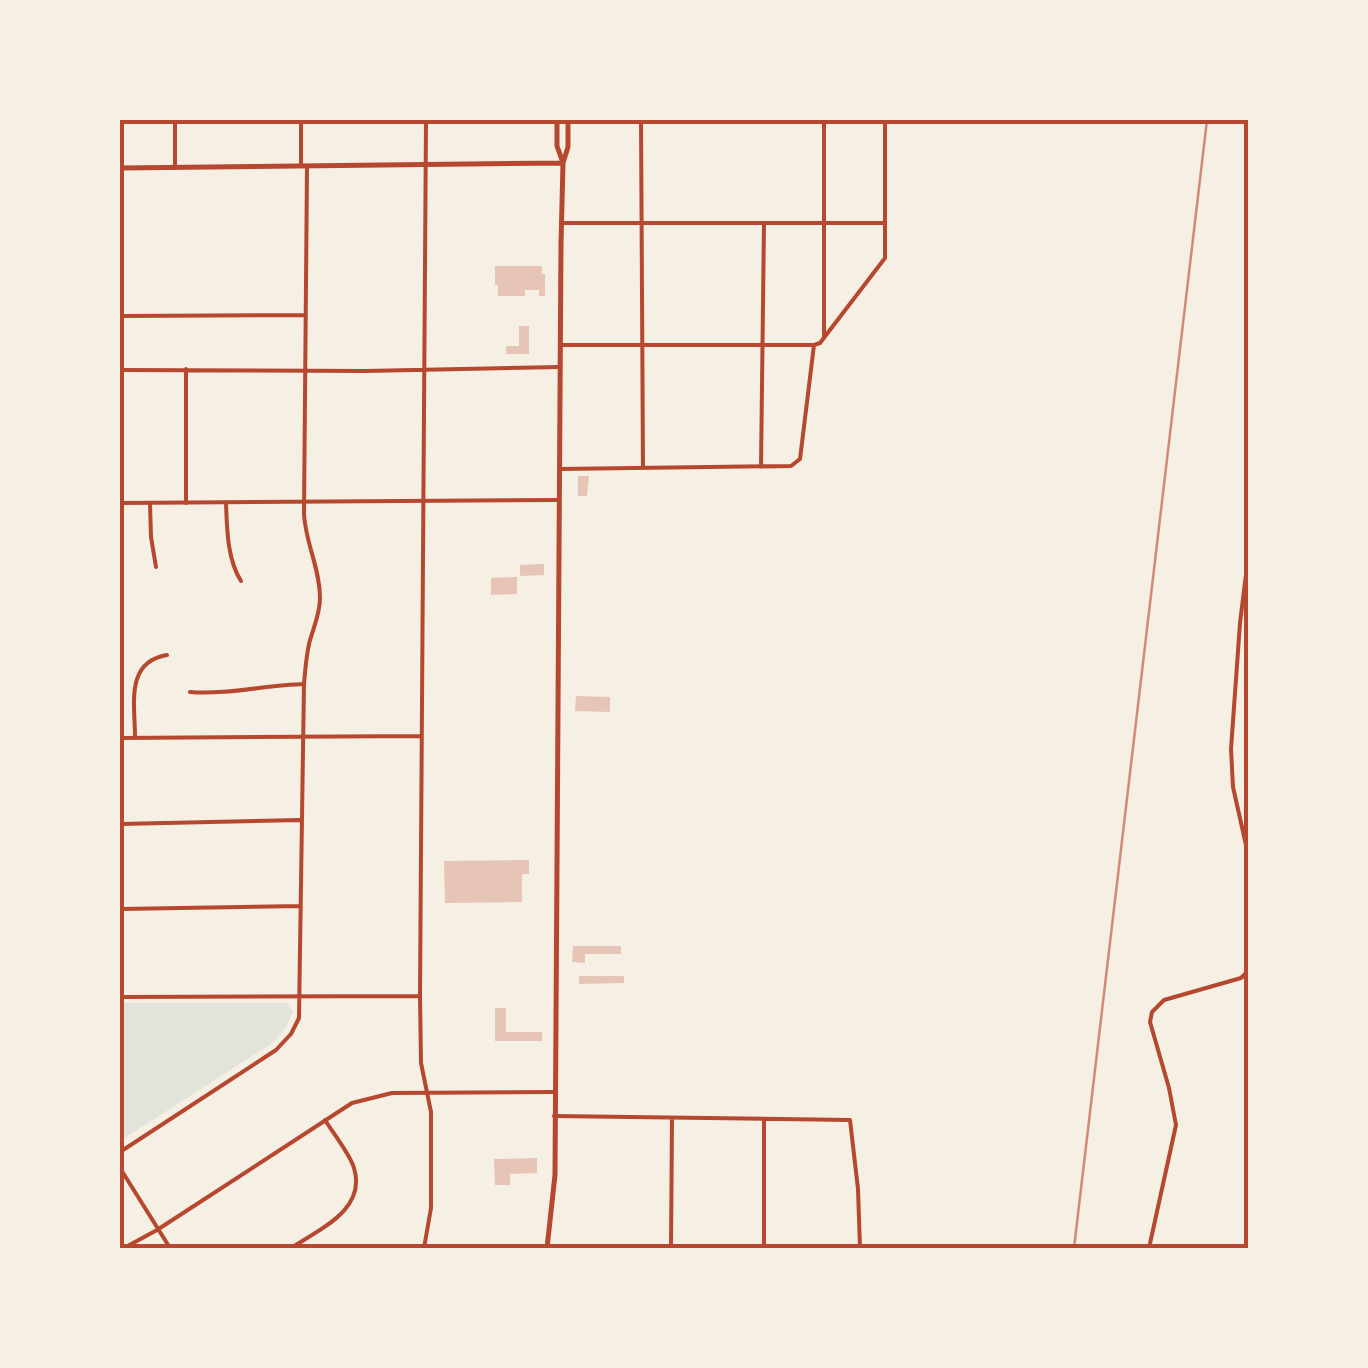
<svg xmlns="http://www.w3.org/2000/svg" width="1368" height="1368" font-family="Raleway,sans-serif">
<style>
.green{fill:#e2e4dc}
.building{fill:#e6c5b7}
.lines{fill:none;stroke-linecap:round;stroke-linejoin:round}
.minor{stroke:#b5482f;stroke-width:4}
.tertiary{stroke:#b5482f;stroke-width:4}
.primary{stroke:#b5482f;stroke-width:5}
.rail{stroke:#cf8b77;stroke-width:2.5}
.neatline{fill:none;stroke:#b5482f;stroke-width:4}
</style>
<rect width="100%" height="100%" fill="#f6efe4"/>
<path class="green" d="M 286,1003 L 293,1011 L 286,1027 L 274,1042 L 120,1141 L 120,1003 Z"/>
<path class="building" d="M 495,266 L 542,266 L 542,274 L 545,274 L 545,296 L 539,296 L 539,290 L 525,290 L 525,296 L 498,296 L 498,285 L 495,285 Z
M 519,326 L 529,326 L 529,354 L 506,354 L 506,346 L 519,346 Z
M 578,476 L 589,476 L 587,496 L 578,496 Z
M 544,564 L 544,575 L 520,576 L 520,565 Z
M 517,577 L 517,594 L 491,595 L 491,578 Z
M 576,696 L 610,697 L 610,712 L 575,711 Z
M 529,860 L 529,874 L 522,874 L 522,902 L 445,903 L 444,861 Z
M 573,946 L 621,946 L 621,954 L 585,954 L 585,963 L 572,962 Z
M 579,976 L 624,976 L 624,983 L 579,984 Z
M 495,1008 L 506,1008 L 506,1032 L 542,1032 L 542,1041 L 495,1041 Z
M 537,1158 L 537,1173 L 510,1174 L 510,1185 L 495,1185 L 494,1159 Z"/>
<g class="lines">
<path class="minor" d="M 641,120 L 643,467
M 824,120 L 824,338
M 175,165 L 175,120
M 301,166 L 301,120
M 561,223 L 885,223
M 120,316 L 305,315
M 560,345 L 814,345
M 120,370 L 365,371 L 560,367
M 761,467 L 764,223
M 559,469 L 791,466 L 800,459 L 814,345 L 820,343 L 885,258 L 885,120
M 150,503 L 151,537 L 156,567
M 186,503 L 186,369
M 226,503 C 227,528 227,559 241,581
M 190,692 C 227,695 266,685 304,684
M 135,737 C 135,704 125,662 167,655
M 120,738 L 420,736
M 120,824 L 300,820
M 120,909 L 300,906
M 120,997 L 420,996
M 554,1116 L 850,1120 L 858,1189 L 860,1248
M 120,1152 L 276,1050 L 291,1034 L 299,1018 L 304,684 C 305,671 306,658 309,644 C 313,628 320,615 320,598 C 320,568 305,542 304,513 L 307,168
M 120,1168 L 170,1248
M 291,1248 C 318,1230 367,1210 354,1168 C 350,1154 333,1133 325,1120
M 424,1248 L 431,1208 L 431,1112 L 421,1063 L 420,996 L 426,120
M 671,1248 L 672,1119
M 764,1248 L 764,1120"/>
<path class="tertiary" d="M 120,503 L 559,500
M 1248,558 L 1240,623 L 1231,749 L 1233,787 L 1248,854
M 124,1248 L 157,1230 L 352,1103 L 392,1093 L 554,1092
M 1149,1248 L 1176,1125 L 1169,1088 L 1150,1022 L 1152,1012 L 1164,1000 L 1241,978 L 1248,971"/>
<path class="primary" d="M 557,120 L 557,146 L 562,160
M 120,168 L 563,163
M 547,1248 L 555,1175 L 561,244 L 563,163 L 568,147 L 568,120"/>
<path class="rail" d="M 1074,1248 L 1207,120"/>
</g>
<rect width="1368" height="1368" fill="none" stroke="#f6efe4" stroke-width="245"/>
<rect x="122" y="122" width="1124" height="1124" class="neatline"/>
</svg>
